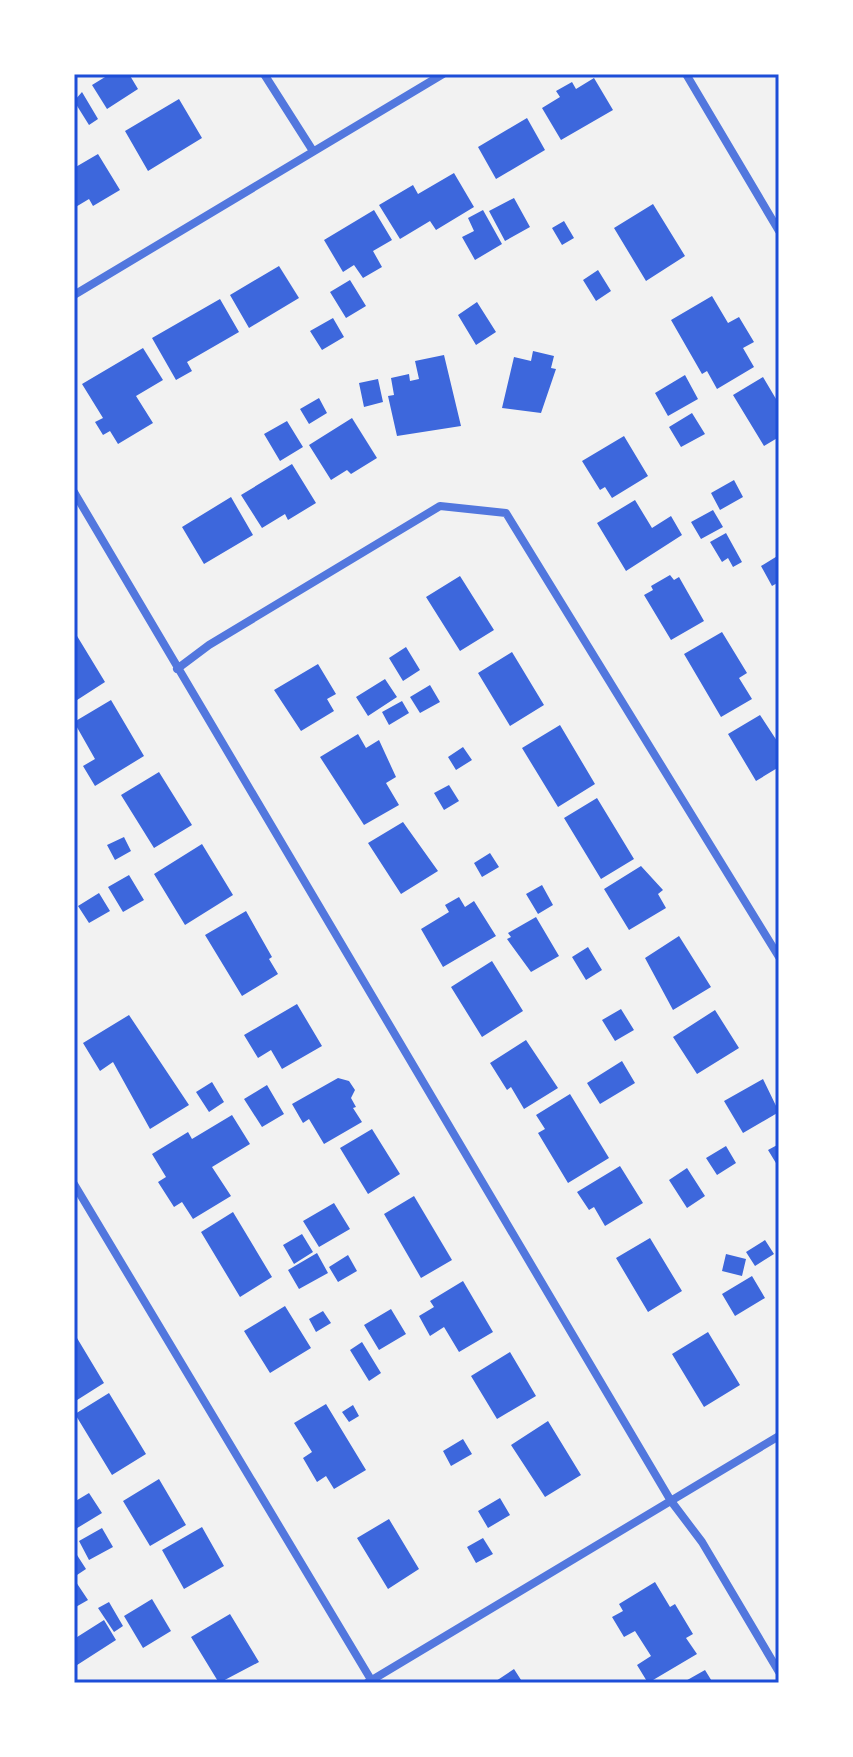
<svg xmlns="http://www.w3.org/2000/svg" width="853" height="1757" font-family="'DM Sans',sans-serif">
<style>
.building{fill:#3d67dc}
.lines{fill:none;stroke-linecap:round;stroke-linejoin:round}
.minor{stroke:#5277de;stroke-width:8}
.neatline{fill:none;stroke:#1d4ed8;stroke-width:3}
</style>
<rect width="100%" height="100%" fill="#f2f2f2"/>
<path class="building" d="M 110,74 L 129,74 L 138,89 L 107,109 L 92,85 Z
M 594,78 L 613,110 L 561,140 L 542,108 L 560,97 L 556,91 L 572,82 L 576,89 Z
M 82,92 L 98,119 L 89,125 L 74,101 Z
M 179,99 L 202,138 L 148,171 L 125,131 Z
M 527,118 L 545,150 L 496,179 L 478,147 Z
M 98,154 L 120,190 L 93,206 L 89,199 L 74,208 L 74,168 Z
M 454,173 L 474,207 L 436,230 L 430,221 L 400,239 L 379,205 L 413,185 L 418,194 Z
M 514,198 L 530,227 L 505,241 L 489,211 Z
M 653,204 L 685,256 L 646,281 L 614,228 Z
M 374,210 L 392,240 L 373,251 L 382,267 L 363,278 L 354,265 L 343,272 L 324,240 Z
M 483,210 L 502,244 L 475,260 L 462,237 L 474,231 L 468,218 Z
M 564,221 L 574,238 L 562,245 L 552,228 Z
M 279,266 L 299,298 L 249,328 L 230,295 Z
M 598,270 L 611,291 L 596,301 L 583,280 Z
M 350,280 L 366,306 L 346,318 L 330,292 Z
M 712,296 L 728,323 L 739,317 L 754,342 L 743,348 L 754,367 L 717,389 L 707,371 L 702,374 L 671,320 Z
M 220,299 L 239,332 L 187,362 L 192,371 L 176,380 L 152,338 Z
M 477,302 L 496,332 L 476,345 L 458,315 Z
M 333,318 L 344,337 L 322,350 L 310,331 Z
M 143,348 L 163,380 L 136,396 L 153,423 L 118,444 L 110,431 L 103,435 L 95,422 L 103,418 L 82,384 Z
M 533,351 L 554,356 L 551,368 L 556,369 L 541,413 L 502,408 L 514,357 L 531,361 Z
M 444,355 L 461,426 L 397,436 L 388,396 L 394,395 L 391,378 L 409,374 L 410,381 L 419,379 L 415,361 Z
M 685,375 L 698,399 L 668,416 L 655,393 Z
M 763,377 L 779,404 L 779,437 L 764,446 L 733,395 Z
M 378,379 L 383,402 L 364,407 L 359,383 Z
M 319,398 L 327,413 L 309,424 L 300,409 Z
M 692,413 L 705,434 L 681,447 L 669,427 Z
M 352,418 L 377,458 L 351,474 L 347,470 L 331,480 L 309,445 Z
M 287,421 L 303,447 L 280,461 L 264,434 Z
M 624,436 L 648,476 L 612,498 L 605,487 L 600,490 L 582,461 Z
M 292,464 L 316,503 L 288,520 L 285,514 L 262,528 L 241,495 Z
M 734,480 L 743,497 L 720,510 L 711,493 Z
M 231,497 L 253,535 L 204,564 L 182,527 Z
M 635,500 L 652,528 L 671,516 L 682,535 L 626,571 L 597,523 Z
M 713,510 L 723,527 L 701,539 L 691,522 Z
M 726,533 L 742,562 L 733,567 L 728,558 L 722,562 L 710,542 Z
M 779,555 L 779,582 L 772,586 L 761,566 Z
M 670,575 L 674,580 L 679,577 L 704,621 L 671,640 L 644,595 L 653,590 L 651,586 Z
M 460,576 L 494,630 L 460,651 L 426,597 Z
M 74,631 L 105,682 L 74,702 Z
M 722,632 L 747,673 L 739,678 L 752,699 L 721,717 L 684,654 Z
M 406,647 L 420,670 L 403,681 L 389,658 Z
M 512,652 L 544,705 L 510,726 L 478,673 Z
M 318,664 L 336,694 L 327,699 L 334,711 L 301,731 L 274,690 Z
M 385,679 L 397,697 L 368,716 L 356,697 Z
M 430,685 L 440,702 L 420,713 L 410,697 Z
M 111,700 L 144,756 L 95,786 L 83,766 L 95,759 L 74,722 Z
M 402,701 L 409,713 L 389,725 L 382,712 Z
M 760,715 L 779,744 L 779,767 L 756,781 L 728,734 Z
M 560,725 L 595,784 L 558,807 L 522,748 Z
M 358,734 L 366,748 L 379,740 L 396,777 L 386,783 L 399,805 L 364,825 L 320,757 Z
M 463,747 L 472,760 L 456,770 L 448,757 Z
M 159,772 L 192,825 L 154,848 L 121,795 Z
M 449,785 L 459,801 L 444,810 L 434,793 Z
M 597,798 L 634,859 L 601,879 L 564,818 Z
M 403,822 L 438,871 L 401,894 L 368,843 Z
M 124,837 L 131,851 L 115,860 L 107,845 Z
M 202,844 L 233,895 L 185,925 L 154,874 Z
M 490,853 L 499,867 L 482,877 L 474,863 Z
M 641,866 L 663,890 L 658,894 L 666,908 L 629,930 L 604,889 Z
M 129,875 L 144,900 L 123,912 L 108,887 Z
M 542,885 L 553,905 L 538,914 L 526,894 Z
M 99,893 L 110,911 L 89,923 L 78,906 Z
M 459,897 L 465,907 L 474,901 L 496,936 L 443,967 L 421,929 L 449,912 L 445,905 Z
M 246,911 L 272,957 L 269,959 L 278,974 L 242,996 L 205,935 Z
M 536,917 L 559,956 L 531,972 L 507,939 L 511,937 L 508,933 Z
M 679,936 L 711,987 L 673,1010 L 645,958 Z
M 588,947 L 602,970 L 586,980 L 572,957 Z
M 492,961 L 523,1011 L 482,1037 L 451,987 Z
M 297,1004 L 322,1046 L 282,1069 L 271,1050 L 258,1058 L 244,1035 Z
M 621,1009 L 634,1030 L 615,1041 L 602,1020 Z
M 715,1010 L 739,1048 L 697,1074 L 673,1037 Z
M 129,1015 L 189,1105 L 150,1129 L 113,1062 L 100,1071 L 83,1043 Z
M 526,1040 L 558,1088 L 524,1109 L 511,1087 L 507,1090 L 490,1063 Z
M 622,1061 L 635,1083 L 600,1104 L 587,1083 Z
M 338,1078 L 349,1081 L 355,1090 L 351,1098 L 356,1107 L 353,1108 L 362,1122 L 324,1144 L 309,1119 L 303,1123 L 292,1104 Z
M 763,1079 L 779,1112 L 743,1133 L 724,1101 Z
M 212,1082 L 224,1102 L 209,1112 L 196,1092 Z
M 267,1085 L 284,1114 L 262,1127 L 244,1099 Z
M 570,1094 L 609,1158 L 568,1183 L 538,1133 L 545,1129 L 536,1115 Z
M 232,1115 L 250,1144 L 212,1167 L 231,1196 L 193,1219 L 182,1202 L 174,1207 L 158,1182 L 166,1177 L 152,1154 L 188,1132 L 192,1139 Z
M 372,1129 L 400,1174 L 368,1194 L 340,1148 Z
M 779,1144 L 779,1168 L 768,1150 Z
M 726,1146 L 736,1163 L 717,1175 L 706,1158 Z
M 620,1166 L 643,1203 L 605,1226 L 594,1207 L 589,1210 L 577,1192 Z
M 687,1168 L 705,1196 L 687,1208 L 669,1180 Z
M 414,1196 L 452,1260 L 421,1278 L 384,1214 Z
M 334,1203 L 350,1229 L 319,1247 L 303,1221 Z
M 233,1212 L 272,1277 L 240,1297 L 201,1232 Z
M 302,1234 L 313,1252 L 294,1264 L 283,1245 Z
M 650,1238 L 682,1291 L 648,1312 L 616,1258 Z
M 765,1240 L 774,1254 L 755,1266 L 746,1252 Z
M 317,1253 L 328,1273 L 299,1289 L 288,1270 Z
M 726,1254 L 746,1259 L 742,1276 L 722,1271 Z
M 348,1255 L 357,1271 L 338,1282 L 329,1267 Z
M 752,1276 L 765,1298 L 735,1316 L 722,1294 Z
M 463,1281 L 493,1332 L 459,1352 L 444,1327 L 430,1336 L 419,1316 L 434,1307 L 430,1301 Z
M 285,1306 L 311,1348 L 270,1373 L 244,1331 Z
M 391,1309 L 406,1334 L 379,1350 L 364,1325 Z
M 323,1311 L 331,1323 L 316,1332 L 309,1319 Z
M 708,1332 L 740,1385 L 704,1407 L 672,1354 Z
M 74,1333 L 104,1383 L 74,1402 Z
M 362,1342 L 381,1373 L 369,1381 L 350,1350 Z
M 510,1352 L 536,1396 L 497,1419 L 471,1376 Z
M 109,1393 L 146,1454 L 112,1475 L 75,1414 Z
M 326,1404 L 366,1470 L 334,1489 L 326,1476 L 317,1482 L 303,1458 L 312,1452 L 294,1423 Z
M 353,1405 L 359,1416 L 349,1422 L 342,1412 Z
M 548,1421 L 581,1475 L 545,1497 L 511,1445 Z
M 463,1439 L 472,1454 L 451,1466 L 443,1451 Z
M 159,1479 L 186,1525 L 150,1546 L 123,1501 Z
M 89,1493 L 102,1513 L 74,1530 L 74,1502 Z
M 500,1498 L 510,1515 L 488,1528 L 478,1511 Z
M 389,1519 L 419,1569 L 388,1589 L 357,1538 Z
M 202,1527 L 224,1566 L 184,1589 L 162,1550 Z
M 102,1528 L 113,1547 L 89,1560 L 79,1541 Z
M 483,1538 L 493,1554 L 476,1563 L 467,1547 Z
M 77,1555 L 86,1569 L 74,1577 L 74,1557 Z
M 76,1582 L 88,1600 L 74,1608 L 74,1583 Z
M 655,1582 L 670,1607 L 675,1604 L 693,1634 L 686,1638 L 697,1654 L 648,1683 L 637,1665 L 651,1656 L 635,1631 L 624,1637 L 612,1617 L 623,1611 L 619,1604 Z
M 152,1599 L 171,1631 L 143,1648 L 124,1616 Z
M 109,1602 L 123,1626 L 114,1632 L 98,1608 Z
M 230,1614 L 259,1662 L 219,1683 L 191,1637 Z
M 104,1620 L 116,1640 L 74,1667 L 74,1639 Z
M 514,1669 L 523,1683 L 493,1683 Z
M 705,1670 L 713,1683 L 682,1683 Z"/>
<g class="lines">
<path class="minor" d="M 264,74 L 313,151
M 686,74 L 779,231
M 74,295 L 443,74
M 74,492 L 671,1501 L 702,1542 L 779,1672
M 177,669 L 209,645 L 440,506 L 506,513 L 779,957
M 74,1184 L 373,1683
M 367,1683 L 779,1436"/>
</g>
<rect width="853" height="1757" fill="none" stroke="#ffffff" stroke-width="152"/>
<rect x="76" y="76" width="701" height="1605" class="neatline"/>
</svg>
